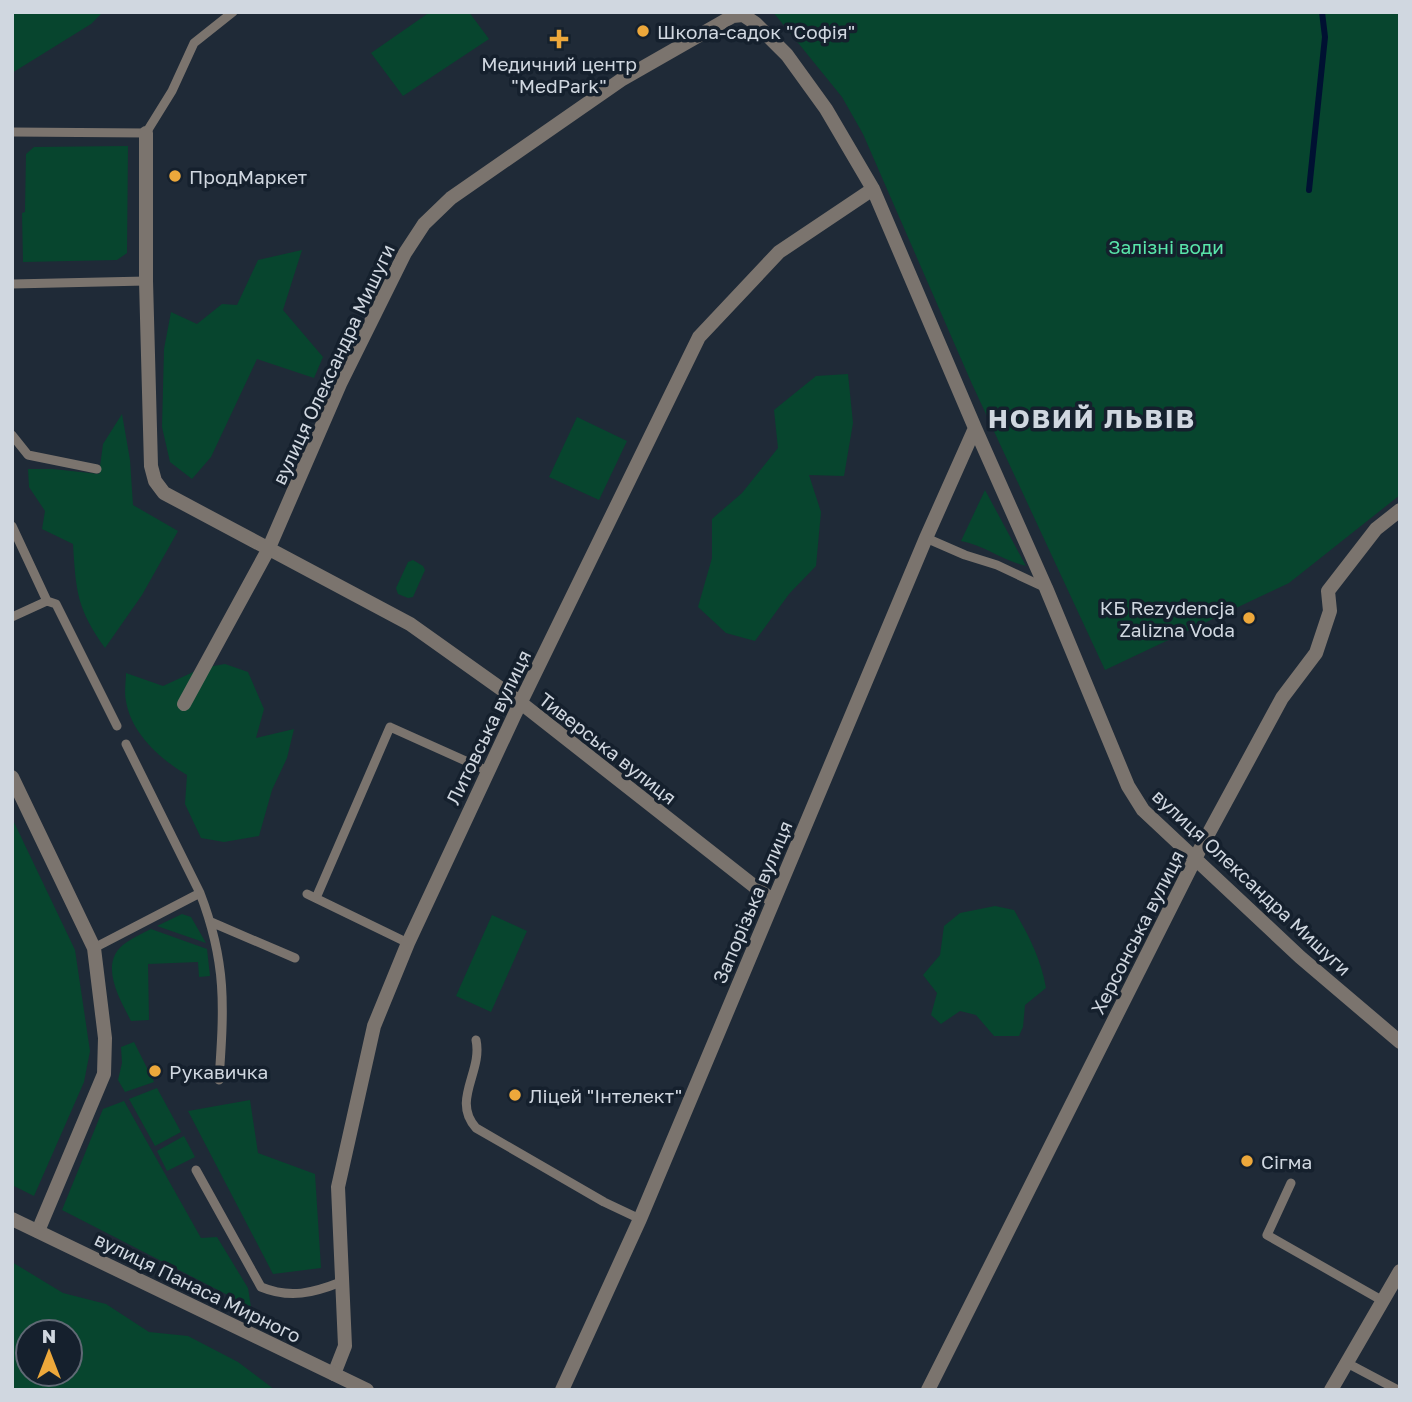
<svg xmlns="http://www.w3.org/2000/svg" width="1412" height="1402" font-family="'Golos Text',sans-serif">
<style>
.green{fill:#07452e;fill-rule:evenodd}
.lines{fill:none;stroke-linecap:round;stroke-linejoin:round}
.stream{stroke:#001132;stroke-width:6}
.service{stroke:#7b746e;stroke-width:9}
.minor{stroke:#7b746e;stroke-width:14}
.tertiary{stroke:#7b746e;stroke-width:14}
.poi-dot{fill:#eda83b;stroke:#15202d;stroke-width:2.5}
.labels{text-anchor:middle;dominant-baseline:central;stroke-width:7;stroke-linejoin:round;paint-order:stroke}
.poi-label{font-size:19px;fill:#d0d7e0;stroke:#15202d;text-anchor:start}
.park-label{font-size:19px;fill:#59e6aa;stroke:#15202d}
.street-label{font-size:19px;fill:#d0d7e0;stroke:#15202d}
.district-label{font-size:26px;font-weight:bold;letter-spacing:2px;fill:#d0d7e0;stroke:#15202d}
</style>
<rect width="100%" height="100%" fill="#1f2a37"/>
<path class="green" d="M 12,12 L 103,12 L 91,24 L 12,73 Z
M 430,12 L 469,12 L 489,39 L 403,96 L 371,53 Z
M 773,12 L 1400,12 L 1400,495 L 1289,583 L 1105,670 L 972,384 L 863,134 L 842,97 Z
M 128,146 L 127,253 L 117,260 L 23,262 L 22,213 L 25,212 L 26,154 L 34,147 Z
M 302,250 L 283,310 L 323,357 L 314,378 L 257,359 L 211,457 L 192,479 L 170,462 L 162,427 L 164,349 L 171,312 L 197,324 L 222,304 L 237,305 L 258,260 Z
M 848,374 L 853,423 L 844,476 L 809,475 L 821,512 L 816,566 L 789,594 L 755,641 L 726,633 L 698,607 L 712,558 L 712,519 L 742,493 L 778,448 L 774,410 L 816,376 Z
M 122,414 L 130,460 L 133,505 L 178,531 L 142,595 L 105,648 C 77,609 76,592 73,544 L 42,529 L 45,511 L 29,487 L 28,469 L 53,469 L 99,474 L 103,444 Z
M 577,417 L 627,441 L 599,500 L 549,477 Z
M 985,490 L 1026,566 C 1003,561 984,545 961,541 Z
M 413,560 L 423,566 L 425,570 L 413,597 L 408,598 L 398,594 L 396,588 L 408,562 Z
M 225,664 L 248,672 L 264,709 L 256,738 L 294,729 L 287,758 L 272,790 L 259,836 L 224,842 L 201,838 L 185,804 L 187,775 C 160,759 131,733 126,701 C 124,692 126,682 126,673 L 163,686 L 202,668 Z
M 12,818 L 75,950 L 90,1051 L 84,1082 L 34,1196 L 12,1185 Z
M 995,906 L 1014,910 C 1029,936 1041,959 1046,988 L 1025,1005 L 1023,1027 L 1019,1036 L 994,1036 L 976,1015 L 960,1011 L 941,1024 L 931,1015 L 937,993 L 923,975 L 940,955 L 944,926 L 960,913 Z
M 182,914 L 191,917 L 206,943 L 157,926 Z
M 492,915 L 527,931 L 491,1012 L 456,996 Z
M 151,929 L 207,949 L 210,976 L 199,977 L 198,962 L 148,964 L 149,1020 L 131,1021 C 119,998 97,961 127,942 C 134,937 143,933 151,929 Z
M 134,1042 L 154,1082 L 125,1092 L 118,1080 L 122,1063 L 121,1047 Z
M 157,1088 L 181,1132 L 155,1146 L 129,1099 Z
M 250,1100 L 258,1153 L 315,1174 L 321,1268 L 273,1274 L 188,1111 Z
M 124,1101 L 201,1238 L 217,1237 L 248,1288 L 251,1307 L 62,1210 L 103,1109 Z
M 184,1136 L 195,1157 L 167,1171 L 157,1151 Z
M 12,1262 L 63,1293 L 106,1304 L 149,1332 L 188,1336 L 238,1362 L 275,1390 L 12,1390 ZM 28,1332 L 70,1332 L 70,1374 L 28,1374 Z"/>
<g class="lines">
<path class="stream" d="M 1309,190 L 1325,37 L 1322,12"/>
<path class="service" d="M 12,132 L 146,133 L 172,91 L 194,43 L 233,12
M 12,284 L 146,281
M 12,435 L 28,455 L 97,469
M 12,526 L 47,601
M 926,538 L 965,555 L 997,565 L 1046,588
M 12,617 L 47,601 L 56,604 L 117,726
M 200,893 C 227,963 224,1007 219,1080
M 307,894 L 408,943
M 316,898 L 390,727 L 488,771
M 211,922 L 295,958
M 94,948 L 200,893 L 126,744
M 476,1040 C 483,1072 451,1100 476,1128 L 604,1202 L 640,1219
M 196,1170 L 261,1287 C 290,1299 313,1293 341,1282
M 1291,1183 L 1267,1235 L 1383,1301
M 1347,1363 L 1398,1390"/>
<path class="minor" d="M 146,133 L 146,281 L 151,466 L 155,481 L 164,493 L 410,624 L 521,703 L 773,901
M 184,704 L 268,550 L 340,384 L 405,253 L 424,224 L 451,198 L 621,80 L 733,16 L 743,15 L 755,23 L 787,55 L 826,109 L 873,189 L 975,428 L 1046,588 L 1128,786 L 1143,810 L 1300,957 L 1400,1042
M 12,777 L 94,948 L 105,1038 L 104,1074 L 38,1231
M 334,1374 L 345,1346 L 338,1187 L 374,1026 L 408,943 L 514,716 L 699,337 L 779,252 L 873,189
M 562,1390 L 640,1219 L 926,538 L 975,428
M 928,1390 L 1199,851 L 1282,698 L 1316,653 L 1330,611 L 1328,591 L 1376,529 L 1400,510
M 1331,1390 L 1400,1271"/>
<path class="tertiary" d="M 12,1219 L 367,1390"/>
</g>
<g class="poi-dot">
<circle cx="643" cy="31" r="7"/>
<path d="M555.5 28.5h7v7h7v7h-7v7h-7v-7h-7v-7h7z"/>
<circle cx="175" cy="176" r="7"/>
<circle cx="1249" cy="618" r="7"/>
<circle cx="155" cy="1071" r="7"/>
<circle cx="515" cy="1095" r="7"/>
<circle cx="1247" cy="1161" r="7"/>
</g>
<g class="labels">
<g class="poi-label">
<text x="657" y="31">Школа-садок "Софія"</text>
<text x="559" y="63" text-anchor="middle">Медичний центр<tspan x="559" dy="22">"MedPark"</tspan></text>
<text x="189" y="176">ПродМаркет</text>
<text x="1235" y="607" text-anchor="end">КБ Rezydencja<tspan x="1235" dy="22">Zalizna Voda</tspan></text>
<text x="169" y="1071">Рукавичка</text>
<text x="529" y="1095">Ліцей "Інтелект"</text>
<text x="1261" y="1161">Сігма</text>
</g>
<g class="park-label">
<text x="1166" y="246">Залізні води</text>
</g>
<g class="street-label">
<text transform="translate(333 364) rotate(-65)">вулиця Олександра Мишуги</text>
<text transform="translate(488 727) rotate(-64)">Литовська вулиця</text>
<text transform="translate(608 748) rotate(38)">Тиверська вулиця</text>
<text transform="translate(1252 882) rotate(43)">вулиця Олександра Мишуги</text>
<text transform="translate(752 902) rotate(-67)">Запорізька вулиця</text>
<text transform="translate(1137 932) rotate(-63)">Херсонська вулиця</text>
<text transform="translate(198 1287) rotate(26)">вулиця Панаса Мирного</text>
</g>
<g class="district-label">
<text x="1092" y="418">НОВИЙ ЛЬВІВ</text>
</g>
</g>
<rect width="1412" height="1402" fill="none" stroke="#d0d7e0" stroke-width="28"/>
<g transform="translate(49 1353)"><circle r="33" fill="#15202d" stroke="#606975" stroke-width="2"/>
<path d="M0-5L12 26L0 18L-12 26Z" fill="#eda83b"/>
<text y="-10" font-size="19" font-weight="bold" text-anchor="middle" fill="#d0d7e0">N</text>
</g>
</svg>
